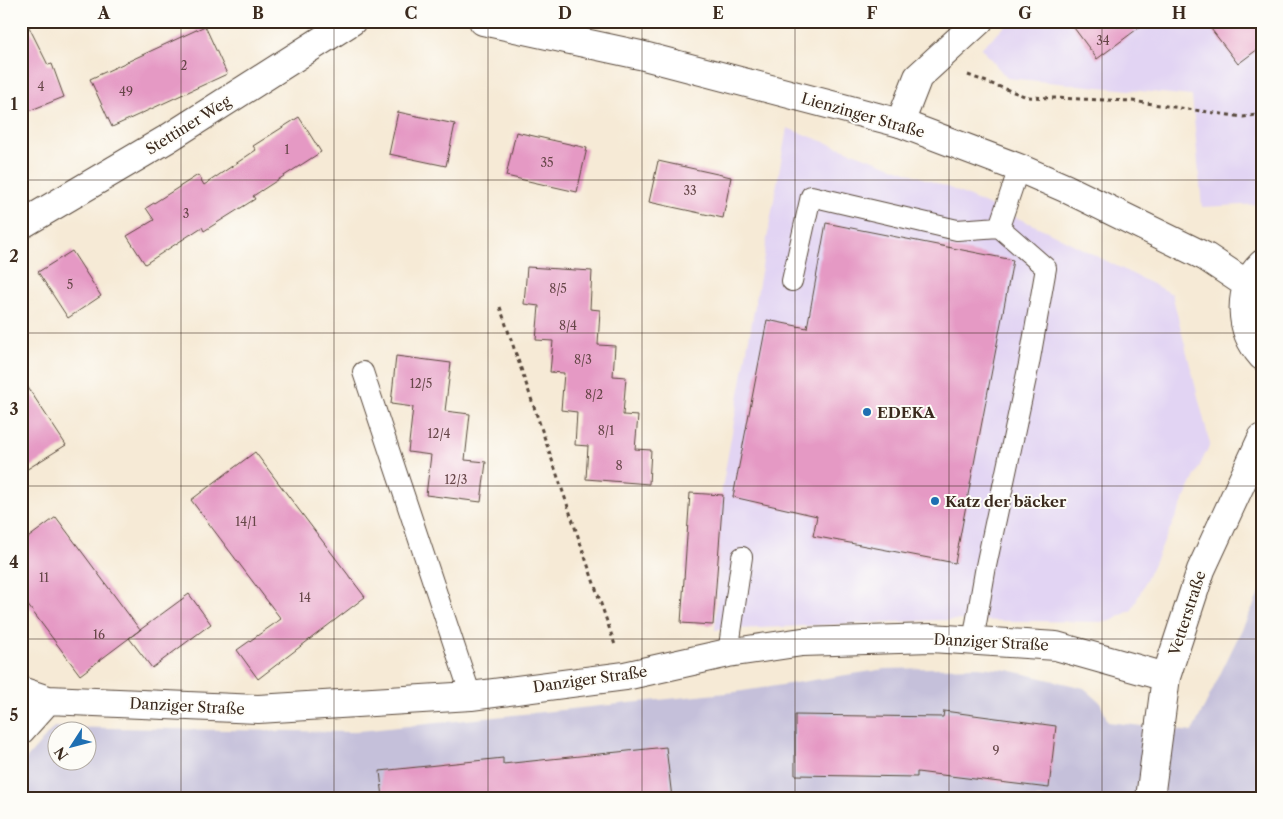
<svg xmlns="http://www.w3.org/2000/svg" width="1283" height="819" font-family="'Libre Caslon Text',serif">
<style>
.built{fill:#e2d4f3}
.industrial{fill:#c5c0da;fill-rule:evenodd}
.building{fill:#e599c4}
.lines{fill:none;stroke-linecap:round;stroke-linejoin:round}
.service-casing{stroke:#57473a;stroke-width:22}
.minor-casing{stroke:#57473a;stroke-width:30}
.tertiary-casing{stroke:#57473a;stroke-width:30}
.path{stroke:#57473a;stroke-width:3;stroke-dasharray:4 4;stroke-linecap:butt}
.service{stroke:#fff;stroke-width:20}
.minor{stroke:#fff;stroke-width:28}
.tertiary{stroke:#fff;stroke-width:28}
.grid{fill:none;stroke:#3b2a1e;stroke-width:1;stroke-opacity:0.55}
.poi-dot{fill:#1f6fb2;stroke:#fdfcf7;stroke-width:2}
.labels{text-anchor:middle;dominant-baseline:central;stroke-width:4;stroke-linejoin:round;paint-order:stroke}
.number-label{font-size:12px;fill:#664648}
.street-label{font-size:15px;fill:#3b2a1e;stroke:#fdfcf7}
.poi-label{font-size:15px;font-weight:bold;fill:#3b2a1e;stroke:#fdfcf7;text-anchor:start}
.neatline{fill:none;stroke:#3b2a1e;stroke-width:2}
.grid-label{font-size:16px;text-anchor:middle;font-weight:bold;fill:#3b2a1e}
</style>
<rect width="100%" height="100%" fill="#fdfcf7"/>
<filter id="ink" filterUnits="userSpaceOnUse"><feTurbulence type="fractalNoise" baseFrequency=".02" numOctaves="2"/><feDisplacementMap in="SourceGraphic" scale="10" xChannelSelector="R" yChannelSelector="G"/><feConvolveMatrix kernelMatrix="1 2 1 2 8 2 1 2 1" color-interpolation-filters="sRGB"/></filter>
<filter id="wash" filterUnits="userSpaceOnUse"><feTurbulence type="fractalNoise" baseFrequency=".0096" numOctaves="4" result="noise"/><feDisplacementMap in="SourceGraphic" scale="20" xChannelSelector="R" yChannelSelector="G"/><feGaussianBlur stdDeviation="1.12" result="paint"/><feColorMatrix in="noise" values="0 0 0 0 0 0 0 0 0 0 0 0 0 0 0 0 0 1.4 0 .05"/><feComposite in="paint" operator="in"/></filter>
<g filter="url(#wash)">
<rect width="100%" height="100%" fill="#f6ead6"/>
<path class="built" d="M 1011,21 L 1262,21 L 1262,204 L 1202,207 L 1192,96 L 1007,78 L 981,48 Z
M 787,128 L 947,187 L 1045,230 L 1172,294 L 1210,444 L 1132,610 L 1107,622 L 935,620 L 715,630 L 722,488 Z"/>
<path class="industrial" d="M 1262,588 L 1262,798 L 21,798 L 21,765 L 54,727 L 350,732 L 736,692 L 885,669 L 978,667 L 1008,670 L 1084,688 L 1100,702 L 1108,722 L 1192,732 ZM 58,732 L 88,732 L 88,762 L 58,762 Z"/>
<g id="blocks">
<path class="building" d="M 21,21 L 26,21 L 48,65 L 52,64 L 64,97 L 21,114 Z
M 1069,21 L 1148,21 L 1097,59 Z
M 1205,21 L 1262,21 L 1262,46 L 1238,64 Z
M 205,26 L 227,74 L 112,127 L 90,79 Z
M 398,112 L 455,124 L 446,166 L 389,154 Z
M 299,117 L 321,152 L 253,196 L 255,199 L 204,231 L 202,227 L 145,264 L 127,236 L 154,220 L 146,208 L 198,175 L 204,185 L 256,150 L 253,146 Z
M 516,132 L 587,148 L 577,192 L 506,176 Z
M 658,161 L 731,177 L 723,218 L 649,202 Z
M 826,223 L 1013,260 L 955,563 L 813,536 L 817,516 L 733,497 L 767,320 L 807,328 Z
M 72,251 L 101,296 L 68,318 L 38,272 Z
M 527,267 L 592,271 L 590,309 L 600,310 L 598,345 L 615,346 L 613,376 L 626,377 L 623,415 L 638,416 L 635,449 L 651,450 L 649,484 L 586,479 L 588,446 L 575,445 L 577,412 L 561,410 L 564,373 L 550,372 L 553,341 L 536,340 L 539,306 L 524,304 Z
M 396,356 L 451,363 L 445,411 L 470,414 L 465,460 L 486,462 L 481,502 L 426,495 L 431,455 L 408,452 L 413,407 L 391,404 Z
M 21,377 L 66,445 L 21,473 Z
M 255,452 L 365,597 L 258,679 L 237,650 L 281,619 L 191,500 Z
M 690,493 L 723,495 L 713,625 L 681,623 Z
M 56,517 L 140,630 L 80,675 L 21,596 L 21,543 Z
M 189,594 L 211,624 L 152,668 L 129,638 Z
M 944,711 L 1056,726 L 1049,788 L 917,772 L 917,777 L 795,775 L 795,715 L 943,717 Z
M 666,747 L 672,798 L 383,798 L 380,771 L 503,758 L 503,764 Z"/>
</g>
</g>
<g filter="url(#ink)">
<use href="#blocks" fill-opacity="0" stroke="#57473a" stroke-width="1"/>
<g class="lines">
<defs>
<path id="service" d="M 792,281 L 811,196 L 957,230 L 999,227
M 363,372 L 471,696
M 973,641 L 986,566 L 1029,364 L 1046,268 L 999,227 L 1019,168
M 728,653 L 742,557"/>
<path id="minor" d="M 900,123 L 918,77 L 979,21
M 21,225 L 167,139 L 352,21
M 21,691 L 48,700 L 258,709 L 471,696 L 625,676 L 728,653 L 802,642 L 931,638 L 1056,646 L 1166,677
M 21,730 L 48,700
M 1150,798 L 1166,677 L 1201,570 L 1262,438"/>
<path id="tertiary" d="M 483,21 L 640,55 L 900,123 L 1019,168 L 1065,188 L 1206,257 L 1248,285
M 1262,264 C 1236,289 1239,331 1262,356"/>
</defs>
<use href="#service" class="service-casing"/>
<use href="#minor" class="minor-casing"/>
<use href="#tertiary" class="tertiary-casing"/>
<path class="path" d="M 968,75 L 1027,97 L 1132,101 L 1243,117 L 1262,114
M 500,307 L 615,645"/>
<use href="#service" class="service"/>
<use href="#minor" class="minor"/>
<use href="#tertiary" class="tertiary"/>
</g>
</g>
<path class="grid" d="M 181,21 L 181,798M 334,21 L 334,798M 488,21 L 488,798M 642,21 L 642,798M 795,21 L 795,798M 949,21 L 949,798M 1102,21 L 1102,798M 21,180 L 1262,180M 21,333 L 1262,333M 21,486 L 1262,486M 21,639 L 1262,639"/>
<g class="poi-dot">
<circle cx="867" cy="412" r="5"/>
<circle cx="935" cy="501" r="5"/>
</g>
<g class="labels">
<g class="number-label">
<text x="1103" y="40">34</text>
<text x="184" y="65">2</text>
<text x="41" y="86">4</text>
<text x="126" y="91">49</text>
<text x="287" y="149">1</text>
<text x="547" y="162">35</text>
<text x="690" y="190">33</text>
<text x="186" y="213">3</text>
<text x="70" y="284">5</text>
<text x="558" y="288">8/5</text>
<text x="568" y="325">8/4</text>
<text x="583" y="359">8/3</text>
<text x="421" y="383">12/5</text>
<text x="594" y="394">8/2</text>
<text x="606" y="430">8/1</text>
<text x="439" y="433">12/4</text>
<text x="619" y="465">8</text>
<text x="456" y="479">12/3</text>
<text x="246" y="521">14/1</text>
<text x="44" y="577">11</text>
<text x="305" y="597">14</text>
<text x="99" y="634">16</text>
<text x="996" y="750">9</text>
</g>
<g class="street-label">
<text transform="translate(863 115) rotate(16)">Lienzinger Straße</text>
<text transform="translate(188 125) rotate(-32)">Stettiner Weg</text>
<text transform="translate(1187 613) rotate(-72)">Vetterstraße</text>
<text transform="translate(991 642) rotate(3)">Danziger Straße</text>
<text transform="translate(590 679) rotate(-8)">Danziger Straße</text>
<text transform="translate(187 706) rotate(3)">Danziger Straße</text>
</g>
<g class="poi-label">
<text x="877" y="412">EDEKA</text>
<text x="945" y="501">Katz der bäcker</text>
</g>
</g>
<rect width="1283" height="819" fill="none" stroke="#fdfcf7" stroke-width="55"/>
<g transform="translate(72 746) rotate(234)"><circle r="24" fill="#fdfcf7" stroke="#afa8a0"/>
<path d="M0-4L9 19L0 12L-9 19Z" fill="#1f6fb2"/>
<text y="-8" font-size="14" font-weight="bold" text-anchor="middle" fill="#3b2a1e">N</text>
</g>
<rect x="28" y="28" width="1228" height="764" class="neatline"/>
<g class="grid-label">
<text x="104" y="19">A</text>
<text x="258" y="19">B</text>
<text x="411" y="19">C</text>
<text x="565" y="19">D</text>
<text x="718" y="19">E</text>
<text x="872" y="19">F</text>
<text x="1025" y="19">G</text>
<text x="1179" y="19">H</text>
<text x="14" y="110">1</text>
<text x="14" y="262">2</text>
<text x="14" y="415">3</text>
<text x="14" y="568">4</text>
<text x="14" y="721">5</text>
</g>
</svg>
